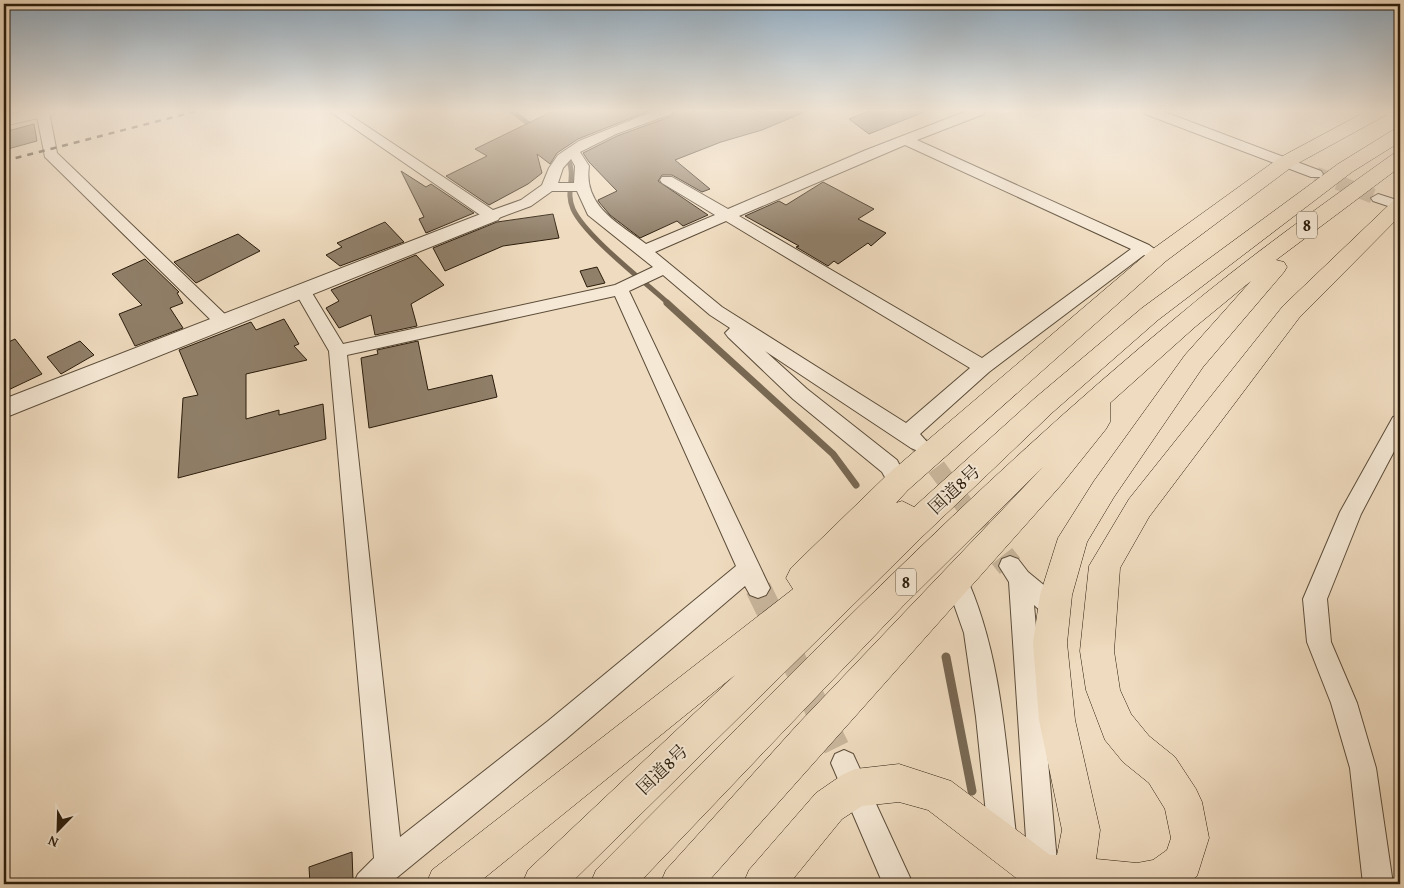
<svg xmlns="http://www.w3.org/2000/svg" width="1404" height="888" font-family="'Gentium Book Plus','Noto Serif JP',serif">
<style>
.lines{fill:none;stroke-linecap:round;stroke-linejoin:round}
.stream-far2{stroke:#786853;stroke-width:5}
.stream-far1{stroke:#786853;stroke-width:7}
.stream{stroke:#786853;stroke-width:9}
.building{fill:#907f69;stroke:#2a1c0c}
.minor-tunnel-far2{stroke:#c8b59b;stroke-width:15;stroke-dasharray:15 8;stroke-linecap:butt}
.minor-tunnel-far1{stroke:#c8b59b;stroke-width:19;stroke-dasharray:19 10;stroke-linecap:butt}
.minor-tunnel{stroke:#c8b59b;stroke-width:26;stroke-dasharray:26 12;stroke-linecap:butt}
.minor-casing{stroke:#5b4c39;stroke-width:2}
.tertiary-casing{stroke:#5b4c39;stroke-width:2}
.secondary-casing{stroke:#2a1c0c;stroke-width:1}
.trunk-casing{stroke:#2a1c0c;stroke-width:1}
.minor{fill:#f5e8d5;fill-rule:evenodd}
.tertiary{fill:#f5e8d5;fill-rule:evenodd}
.secondary{fill:#f5e8d5;fill-rule:evenodd}
.trunk{fill:#efdbbf;fill-rule:evenodd}
.rail{stroke:#2a1c0c;stroke-width:2.5;stroke-dasharray:6 6;stroke-linecap:butt}
.labels{text-anchor:middle;dominant-baseline:central;stroke-width:4;stroke-linejoin:round;paint-order:stroke}
.shield{fill:#f5e8d5;stroke:#675948;stroke-width:1}
.shield-label{font-size:16px;font-weight:bold;fill:#2a1c0c}
.street-label{font-size:18px;fill:#2a1c0c;stroke:#f5e8d5}
</style>
<rect width="100%" height="100%" fill="#efdbbf"/>
<filter id="stains"><feTurbulence type="fractalNoise" baseFrequency=".004" numOctaves="4"/><feColorMatrix values="0 0 0 0 .2 0 0 0 0 .09 0 0 0 0 .02 0 0 0 .5 -.17"/></filter>
<radialGradient id="worn" r=".72"><stop offset=".6" stop-color="#630" stop-opacity="0"/><stop offset="1" stop-color="#630" stop-opacity=".3"/></radialGradient>
<g class="lines">
<path class="stream-far2" d="M 512,111 L 534,128
M 565,154 C 579,175 564,189 573,209 C 585,236 645,282 669,304"/>
<path class="stream-far1" d="M 667,303 L 833,454 L 856,485"/>
<path class="stream" d="M 946,657 L 972,791"/>
</g>
<path class="building" d="M 553,111 L 649,111 L 578,139 L 557,153 L 550,164 L 537,154 L 542,173 L 528,184 L 489,205 L 446,176 L 487,156 L 475,149 Z
M 674,111 L 807,111 L 762,130 L 721,142 L 675,160 L 710,189 L 702,192 L 672,175 L 662,175 L 658,181 L 708,215 L 683,226 L 677,221 L 640,238 L 610,215 L 599,202 L 598,200 L 617,191 L 589,162 L 583,153 L 617,136 L 672,116 Z
M 869,111 L 924,111 L 924,112 L 869,134 L 849,119 Z
M 34,124 L 37,141 L 4,150 L 4,132 Z
M 401,171 L 426,187 L 431,184 L 474,213 L 426,233 L 419,219 L 424,217 Z
M 823,182 L 874,209 L 858,219 L 886,233 L 871,246 L 868,243 L 838,264 L 834,261 L 828,266 L 796,247 L 799,246 L 745,216 L 779,201 L 786,205 Z
M 553,214 L 559,238 L 503,246 L 445,271 L 433,248 L 497,222 Z
M 385,222 L 404,242 L 340,266 L 326,255 L 342,247 L 337,243 Z
M 238,234 L 260,251 L 196,283 L 174,262 Z
M 416,255 L 444,285 L 411,304 L 417,326 L 375,335 L 371,315 L 339,328 L 326,308 L 339,301 L 331,290 Z
M 145,259 L 179,292 L 177,293 L 183,303 L 170,308 L 183,328 L 135,346 L 119,314 L 142,305 L 112,274 Z
M 597,267 L 605,283 L 587,287 L 580,271 Z
M 284,319 L 299,344 L 294,346 L 307,360 L 246,374 L 246,419 L 279,410 L 279,415 L 323,404 L 326,439 L 178,478 L 183,398 L 198,395 L 179,350 L 251,322 L 256,330 Z
M 15,339 L 42,374 L 4,392 L 4,344 Z
M 80,341 L 94,355 L 61,374 L 47,357 Z
M 418,341 L 428,390 L 492,375 L 497,397 L 369,428 L 361,358 L 378,354 L 377,350 Z
M 352,852 L 353,881 L 343,884 L 310,884 L 309,867 Z"/>
<g class="lines">
<path class="minor-tunnel-far2" d="M 1316,174 L 1378,198"/>
<path class="minor-tunnel-far1" d="M 919,444 L 1003,557"/>
<path class="minor-tunnel" d="M 1002,556 L 1010,566
M 758,588 L 844,763"/>
<defs>
<path id="minor" d="M 36,111 L 49,112 L 57,153 L 230,319 L 233,323 L 230,327 L 218,327 L 45,157 Z
M 329,111 L 344,111 L 493,210 L 521,200 L 542,185 L 549,168 L 558,155 L 579,141 L 654,111 L 672,111 L 671,114 L 616,134 L 580,152 L 589,166 C 583,206 618,223 646,244 L 715,215 L 662,183 L 660,180 L 662,177 L 672,177 L 728,209 L 866,150 L 967,111 L 985,111 L 984,114 L 917,140 L 1149,245 L 1160,253 L 1152,258 L 1144,255 L 989,372 L 920,434 L 928,443 L 925,448 L 918,451 L 911,448 L 765,351 L 807,389 L 897,460 L 908,482 L 905,488 L 898,490 L 891,488 L 882,472 L 793,399 L 728,337 L 725,333 L 730,328 L 710,315 L 663,275 L 629,291 L 770,588 L 766,595 L 758,598 L 750,595 L 745,586 L 566,739 L 389,884 L 353,884 L 358,874 L 374,858 L 329,351 L 295,292 L 297,288 L 309,288 L 343,344 L 615,285 L 653,267 L 588,215 L 577,191 L 552,191 L 531,206 L 496,219 L 486,219 ZM 905,145 L 1131,249 L 982,358 L 739,216 ZM 571,159 L 575,166 L 574,183 L 558,183 L 563,168 ZM 726,221 L 970,368 L 906,423 L 722,307 L 655,252 ZM 615,296 L 736,566 L 548,721 L 400,837 L 347,355 Z
M 1144,111 L 1162,111 L 1321,171 L 1323,174 L 1321,177 L 1311,177 L 1145,114 Z
M 1378,194 L 1400,201 L 1400,210 L 1373,201 L 1371,198 Z
M 1400,415 L 1400,440 L 1361,514 L 1327,599 L 1331,642 L 1357,703 L 1376,768 L 1393,884 L 1363,884 L 1350,768 L 1331,703 L 1307,642 L 1303,599 L 1340,512 L 1393,417 Z
M 1010,556 L 1018,559 L 1028,572 L 1062,600 L 1066,608 L 1062,616 L 1054,619 L 1046,616 L 1034,605 L 1059,884 L 1029,884 L 1009,582 L 999,566 L 1002,559 Z
M 956,569 L 964,572 C 1003,655 1006,752 1017,843 L 1013,853 L 1003,857 L 993,853 L 989,843 L 976,717 L 964,633 L 945,579 L 948,572 Z
M 844,750 L 853,754 L 913,884 L 883,884 L 831,763 L 835,754 Z"/>
<path id="tertiary" d="M 491,210 L 498,212 L 501,216 L 498,220 L 4,418 L 4,399 Z"/>
<path id="secondary" d="M 24,111 L 56,111 L 53,115 L 4,126 L 4,116 Z"/>
<path id="trunk" d="M 1367,111 L 1389,111 L 1386,115 L 1293,166 L 1166,261 L 908,490 L 896,503 L 902,501 L 914,507 L 1035,398 L 1142,308 L 1338,164 L 1393,130 L 1400,129 L 1400,142 L 1352,172 L 1158,320 L 1053,412 L 923,536 L 570,884 L 522,884 L 528,870 L 735,675 L 477,884 L 426,884 L 432,870 L 793,589 L 786,578 L 791,568 L 888,474 L 1150,251 L 1279,158 Z
M 1400,152 L 1400,167 L 1276,260 L 1284,262 L 1287,267 L 1284,272 L 1203,367 L 1114,497 L 1087,542 L 1072,595 L 1067,643 L 1075,720 L 1100,830 L 1096,859 L 1137,863 L 1153,860 L 1167,850 L 1171,838 L 1165,809 L 1149,783 L 1123,762 L 1105,740 L 1086,690 L 1080,651 L 1089,566 L 1129,499 L 1283,306 L 1393,201 L 1400,199 L 1400,216 L 1299,318 L 1149,517 L 1120,568 L 1114,651 L 1120,690 L 1131,714 L 1149,736 L 1175,757 L 1196,789 L 1202,802 L 1209,838 L 1197,876 L 1187,884 L 1024,884 L 928,810 L 899,802 L 862,806 L 842,819 L 789,884 L 743,884 L 749,870 L 816,793 L 842,775 L 855,769 L 899,764 L 951,781 L 1050,855 L 1057,855 L 1062,830 L 1039,720 L 1033,643 L 1040,595 L 1058,538 L 1094,481 L 1185,355 L 1251,281 L 1195,327 L 1110,403 L 1110,422 L 1106,429 L 1062,484 L 706,884 L 660,884 L 666,870 L 799,723 L 1043,467 L 903,606 L 638,884 L 590,884 L 596,870 C 785,681 971,486 1178,316 C 1247,258 1320,206 1393,154 Z"/>
</defs>
<use href="#minor" class="minor-casing"/>
<use href="#tertiary" class="tertiary-casing"/>
<use href="#secondary" class="secondary-casing"/>
<use href="#trunk" class="trunk-casing"/>
<use href="#minor" class="minor"/>
<use href="#tertiary" class="tertiary"/>
<use href="#secondary" class="secondary"/>
<use href="#trunk" class="trunk"/>
<path class="rail" d="M 4,161 L 197,111"/>
</g>
<linearGradient id="sky" x2="0" y2="1"><stop stop-color="#90aabf"/><stop offset="0.47" stop-color="#f8efe2"/><stop offset="1" stop-color="#f8efe2" stop-opacity="0"/></linearGradient>
<rect width="1404" height="235" fill="url(#sky)"/>
<g class="labels">
<g class="shield">
<rect x="1297" y="211.5" width="20" height="27" rx="4"/>
<rect x="896" y="568.5" width="20" height="27" rx="4"/>
</g>
<g class="shield-label">
<text x="1307" y="225">8</text>
<text x="906" y="582">8</text>
</g>
<g class="street-label">
<text transform="translate(954 489) rotate(-43)">国道8号</text>
<text transform="translate(662 769) rotate(-44)">国道8号</text>
</g>
</g>
<rect width="1404" height="888" fill="none" stroke="#efdbbf" stroke-width="20"/>
<rect x="5" y="5" width="1394" height="878" fill="none" stroke="#2a1c0c" stroke-width="2.5"/>
<rect x="10" y="10" width="1384" height="868" fill="none" stroke="#2a1c0c"/>
<g transform="translate(58 830) rotate(203)" stroke="#f5e8d5" stroke-width="4" paint-order="stroke">
<path d="M0-4L9 19L0 12L-9 19Z" fill="#2a1c0c"/>
<text y="-8" font-size="14" font-weight="bold" text-anchor="middle" fill="#2a1c0c">N</text>
</g>
<rect width="100%" height="100%" filter="url(#stains)"/>
<rect width="100%" height="100%" fill="url(#worn)"/>
</svg>
